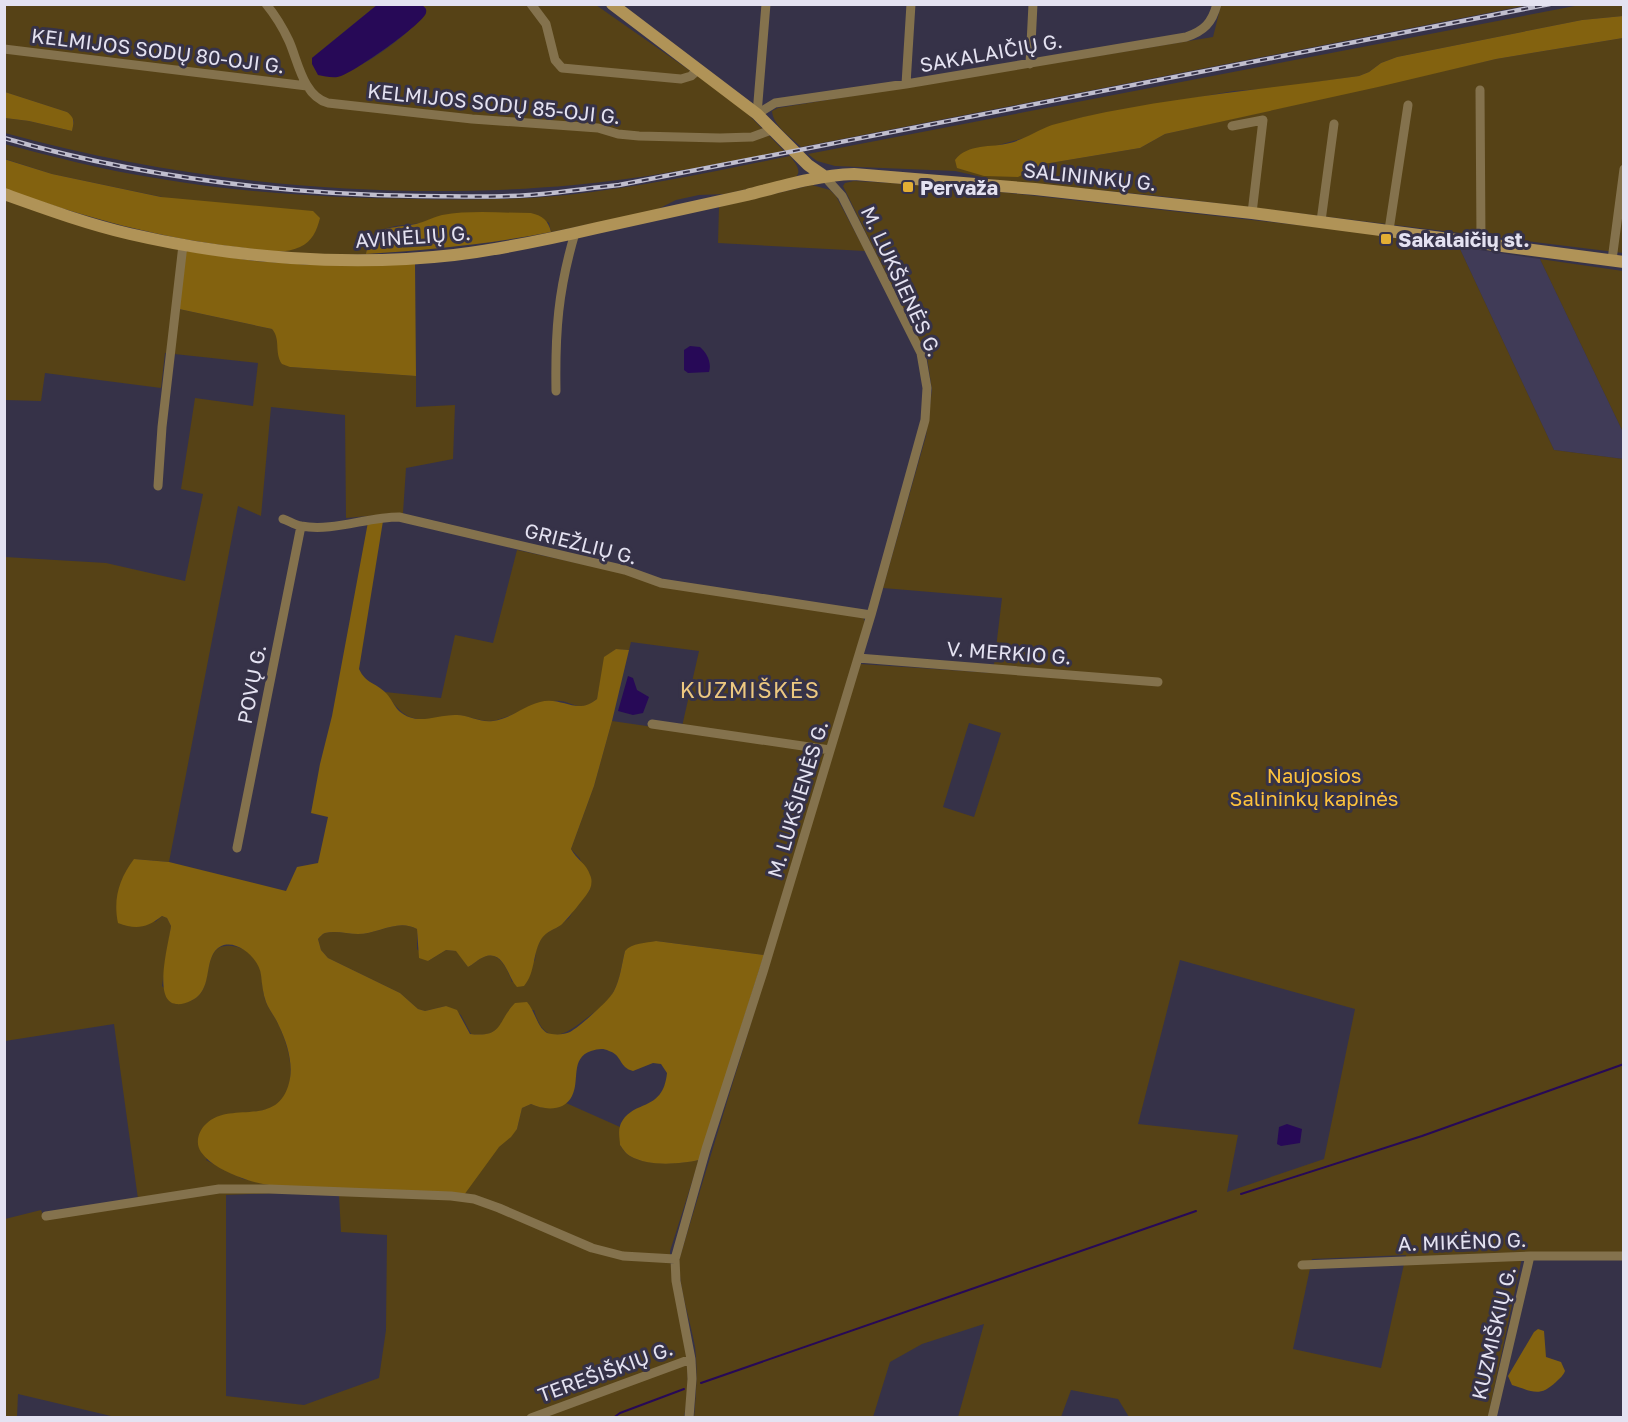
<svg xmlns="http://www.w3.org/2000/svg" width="1628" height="1422" font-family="'Golos Text',sans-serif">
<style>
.built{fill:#403b57}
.green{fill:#564216;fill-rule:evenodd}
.forest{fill:#83620f}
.water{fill:#270957}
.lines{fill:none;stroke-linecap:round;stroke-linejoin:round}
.stream{stroke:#270957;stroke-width:2}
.street{stroke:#84724d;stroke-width:9}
.secondary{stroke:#b09357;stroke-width:12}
.rail-casing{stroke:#c0bece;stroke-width:4.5}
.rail{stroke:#363248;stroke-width:2;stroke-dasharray:7;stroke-linecap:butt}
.poi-dot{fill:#e3ae34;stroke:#363248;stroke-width:2}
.labels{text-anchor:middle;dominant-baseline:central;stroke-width:6;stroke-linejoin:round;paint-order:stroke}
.street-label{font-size:20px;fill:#e4e2f1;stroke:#363248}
.poi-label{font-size:20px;font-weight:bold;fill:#e4e2f1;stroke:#363248;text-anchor:start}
.park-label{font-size:20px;fill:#fdc23c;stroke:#363248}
.quarter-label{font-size:22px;letter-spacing:1.5px;fill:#edc880;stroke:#363248}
</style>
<rect width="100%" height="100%" fill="#363248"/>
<path class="built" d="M 1459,247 L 1540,259 L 1623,432 L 1623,459 L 1554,450 Z"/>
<path class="green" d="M 4,5 L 377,5 L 312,58 L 329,77 C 350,76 389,48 405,34 C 413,27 419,16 425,8 L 422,5 L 596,5 L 739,105 L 784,151 C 715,164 645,179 574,185 C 387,202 185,183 5,133 L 5,118 L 29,121 L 72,131 L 74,121 L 67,112 L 5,92 Z
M 1221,5 L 1528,5 L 801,147 C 791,137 773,126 772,111 L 778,108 L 1213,37 Z
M 1580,5 L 1623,5 L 1623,16 L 1582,20 L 1397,57 L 1381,63 L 1369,72 L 1359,76 L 1275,88 L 1234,91 L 1084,117 L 1052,126 L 1024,138 L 995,146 L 1033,170 L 1044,164 L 1140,148 L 1165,134 L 1496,59 L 1623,38 L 1623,253 L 1159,196 L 995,180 L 955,171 L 835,166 L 817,161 L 808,154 Z
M 4,144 C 54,157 104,170 155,178 C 241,193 330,198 417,199 C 467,200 517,200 567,195 C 642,187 716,171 790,156 C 795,163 803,171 795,178 L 725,194 L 699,195 L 676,200 L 654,211 L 551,232 L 549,223 L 531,213 L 444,215 L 421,223 L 395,226 L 384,229 L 368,242 L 366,254 L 327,255 L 284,252 L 162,197 L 52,174 L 5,159 Z
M 854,181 L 945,186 L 1343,230 L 1459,247 L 1554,450 L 1623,459 L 1623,1253 L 1523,1253 L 1488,1417 L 1129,1417 L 1118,1399 L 1071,1390 L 1061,1417 L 958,1417 L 984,1324 L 922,1344 L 890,1362 L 873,1417 L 694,1418 C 696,1394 698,1371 695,1347 C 690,1318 679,1290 679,1260 L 860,664 L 993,673 L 1002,598 L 883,588 L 926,436 L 932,390 L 927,357 L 843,186 L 845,183 ZM 969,723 L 1001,733 L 974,817 L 943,807 ZM 1180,960 L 1355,1009 L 1324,1159 L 1227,1192 L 1238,1135 L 1138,1124 ZM 1406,1255 L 1381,1368 L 1293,1349 L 1312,1259 Z
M 812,185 L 830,190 L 836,196 L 865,251 L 718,243 L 719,207 Z
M 4,199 L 186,251 L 179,309 L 272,329 L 277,335 L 278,346 L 290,367 L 416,376 L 416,407 L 455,405 L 453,459 L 406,468 L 403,513 L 346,518 L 345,415 L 271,407 L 261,516 L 238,506 L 169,862 L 134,859 L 155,922 L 162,916 L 167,918 L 171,926 L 162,986 L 180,1004 C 187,1002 194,1001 200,994 C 211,982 204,947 226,946 C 235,945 245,949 252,955 C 265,967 260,986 266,1002 C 269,1010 276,1018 279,1026 C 290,1049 300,1088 275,1106 C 267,1111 257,1111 248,1113 L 206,1160 L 243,1179 L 275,1186 L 499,1147 L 517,1129 L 522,1108 L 531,1104 C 545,1110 552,1109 566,1103 L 620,1127 L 620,1145 C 623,1149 626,1154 630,1156 C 647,1166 681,1164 699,1160 L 670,1251 C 670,1270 675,1288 678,1306 C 686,1343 692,1380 684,1417 L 111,1418 L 111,1416 L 18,1394 L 17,1417 L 5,1417 L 5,1219 L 41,1210 L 43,1215 L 138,1199 L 114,1024 L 5,1041 L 5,557 L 106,563 L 185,581 L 203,494 L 181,489 L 195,398 L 253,406 L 258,363 L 165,353 L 161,388 L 45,373 L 41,401 L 5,400 ZM 279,1193 L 339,1195 L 341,1232 L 387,1235 L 386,1330 L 379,1378 L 304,1405 L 226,1396 L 226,1195 Z
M 1540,259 L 1623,271 L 1623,432 Z
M 517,550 L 623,573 L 863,617 L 865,622 L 764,955 L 656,941 L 625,951 C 622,963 620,980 614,991 C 610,1001 600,1008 592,1014 C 568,1033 546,1051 534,1010 L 509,1010 C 499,1030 494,1037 471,1034 L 461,1015 L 446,1006 L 425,1011 L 418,1009 L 400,993 L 328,958 L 321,950 L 318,939 C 320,937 322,934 325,933 C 336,930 347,934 358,934 C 378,934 398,918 417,929 L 417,949 L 428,961 L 446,950 L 457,951 L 468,967 C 474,964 478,959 484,957 C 500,950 508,971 512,982 L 535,960 L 536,949 L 543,935 L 559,926 L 569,918 L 578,902 L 590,890 L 580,859 L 571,849 L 594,786 L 612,721 L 681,731 L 699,651 L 631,642 L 629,650 L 616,649 L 605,657 L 597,699 C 578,715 572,699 554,701 C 539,702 512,716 497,720 C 482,724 470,715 456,715 C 450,715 444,718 438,718 C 408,723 401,714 385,692 L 441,698 L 455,635 L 493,643 Z"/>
<path class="forest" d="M 1623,16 L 1623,38 L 1496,59 L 1378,87 L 1165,134 L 1140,148 L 1044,164 L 1018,177 L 984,176 L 957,168 L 955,160 C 968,143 991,148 1010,143 C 1025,139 1038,130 1052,125 C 1062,122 1073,120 1083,117 C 1174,97 1267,89 1359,76 L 1369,72 L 1381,63 L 1397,57 L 1582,20 Z
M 5,92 L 67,112 C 75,118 74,122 72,131 L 29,121 L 5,118 Z
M 4,159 L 52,174 L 161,197 L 313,211 L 320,218 C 317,230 312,242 300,247 C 283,255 263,250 245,248 C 162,239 83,217 5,189 Z
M 531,213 C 543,216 548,220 551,232 C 490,244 429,250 366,254 C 370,224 393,229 416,224 C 425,222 433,217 442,215 C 470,210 502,213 531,213 Z
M 186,251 L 255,261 L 312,265 L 415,263 L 416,376 L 290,367 L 282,364 C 274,353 281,339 272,329 L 179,309 Z
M 383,521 L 359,669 C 366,684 375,682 386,693 C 391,698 394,706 399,711 C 417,727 437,714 457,715 C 469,715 480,723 493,721 C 510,719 524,706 540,702 C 562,696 577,716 597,699 L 604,657 L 616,649 L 629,650 L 612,721 L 594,786 L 571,849 C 576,859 587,864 590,875 C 592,879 592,884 590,889 C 589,893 565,922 561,925 C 555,929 546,932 542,938 C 532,953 536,972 524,986 L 517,987 C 508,978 504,949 484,957 C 478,959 474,964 468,967 L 456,951 L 446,950 L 428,961 L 419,958 L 417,929 C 398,918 378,934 358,934 C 347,934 336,930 325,933 C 322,934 320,937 318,939 L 321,950 L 328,958 L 400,993 L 418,1009 L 425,1011 L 446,1006 L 457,1010 L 470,1034 C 504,1038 497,1021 515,1003 L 527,1002 C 535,1011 537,1027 547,1033 C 553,1035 564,1035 570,1032 C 579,1027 609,1001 614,991 C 620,980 622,963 625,951 C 632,943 646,943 656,941 L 764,955 L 699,1160 C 680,1164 649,1167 630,1156 C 626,1154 623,1149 620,1145 C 620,1140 618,1132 620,1126 C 631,1098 663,1114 667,1073 L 661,1064 L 653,1063 L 633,1071 C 630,1070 627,1069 625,1067 C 619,1061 619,1054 609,1051 C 603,1048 598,1049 591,1051 C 570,1058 580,1081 572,1096 C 564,1112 544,1110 531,1104 L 522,1108 L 517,1129 L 511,1137 L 499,1147 L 464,1195 C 418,1193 373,1191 328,1188 C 300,1187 269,1189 242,1178 C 228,1173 209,1164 201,1152 C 195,1144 198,1131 206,1124 C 230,1100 277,1129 289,1083 C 294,1065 287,1042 279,1026 C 276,1018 269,1010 266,1002 C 263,994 262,984 261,975 C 259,956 230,933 215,951 C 206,963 210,982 200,994 C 195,1000 185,1005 176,1004 C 152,1002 169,942 171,926 L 167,918 L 162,916 C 147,928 136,930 118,923 C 113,899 119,879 134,859 L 169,862 L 286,891 L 297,867 L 318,863 L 328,817 L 311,813 L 320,764 L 332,716 L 368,522 Z
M 1538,1329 L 1544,1331 L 1546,1357 L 1561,1362 L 1565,1371 C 1563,1376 1560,1378 1556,1382 C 1539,1398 1532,1391 1512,1385 L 1508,1376 L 1534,1332 Z"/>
<path class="water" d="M 377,5 L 422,5 C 425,8 427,8 426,13 C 423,24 354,72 341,76 C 334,79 325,76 318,75 L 312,64 L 312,58 Z
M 690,346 L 700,347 C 707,353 712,363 709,372 L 688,373 L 684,370 L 684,350 Z
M 628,676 L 633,678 L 637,690 L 649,697 L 643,713 L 633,715 L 618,711 Z
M 1287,1124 L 1302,1129 L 1300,1143 L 1281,1146 L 1277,1144 L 1279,1127 Z"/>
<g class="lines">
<path class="stream" d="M 1241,1194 L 1422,1136 L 1624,1064
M 701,1383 L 1196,1211
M 601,1418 L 605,1418
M 613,1418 L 620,1413 L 684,1389"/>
<path class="street" d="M 266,4 C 275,15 283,28 289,41 C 298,61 303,96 328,103 L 472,119 L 598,128 L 618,134 L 639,136 L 720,138 L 752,137 L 774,129
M 531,4 L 546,24 L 555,60 L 562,68 L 681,79 L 691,76 L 699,69
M 4,49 L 307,86
M 1030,64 L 1033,4
M 906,84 L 911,4
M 1480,90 L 1481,241
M 757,114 L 775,103 L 906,84 L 1186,37 C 1204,31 1212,23 1217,4
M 757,114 L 766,4
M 1232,126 L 1263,120 L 1252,213
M 1321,221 L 1334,124
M 1389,230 L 1408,105
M 1612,260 L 1624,169
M 556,391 C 555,332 558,290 575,233
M 158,486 L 162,427 L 183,245
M 283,519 C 289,521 295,525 301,526 C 333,532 367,517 399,517 L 625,570 L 661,583 L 871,615
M 858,658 L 1158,682
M 652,724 L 830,750
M 237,848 L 301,526
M 46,1216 L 219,1189 L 269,1189 L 451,1196 L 474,1199 L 499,1208 L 592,1248 L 623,1256 L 675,1259
M 1302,1265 L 1530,1256 L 1624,1256
M 531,1418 L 691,1359
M 689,1418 L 692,1379 L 691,1359 L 676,1281 L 675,1259 L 706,1149 L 763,972 L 871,615 L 925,420 L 927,388 L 921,353 L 842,196 L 824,176
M 1492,1418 L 1530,1256"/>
<path class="secondary" d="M 612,4 L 757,114 L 808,165 L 824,176
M 4,194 C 46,209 87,224 130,234 C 233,258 348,267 454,255 C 502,249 550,239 597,228 C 647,217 697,206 747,195 C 782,186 818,175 854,174 L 1035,189 L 1252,213 L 1624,262"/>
<defs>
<path id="rail" d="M 4,138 C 139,177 280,194 419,196 C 455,196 492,198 529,195 C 559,193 589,188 619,185 L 1550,4"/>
</defs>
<use href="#rail" class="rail-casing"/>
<use href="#rail" class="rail"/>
</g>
<g class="poi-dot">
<rect x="902" y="181" width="12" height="12" rx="3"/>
<rect x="1380" y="233" width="12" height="12" rx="3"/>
</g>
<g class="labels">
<g class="street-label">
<text transform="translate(158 50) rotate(7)">KELMIJOS SODŲ 80-OJI G.</text>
<text transform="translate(991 52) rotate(-10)">SAKALAIČIŲ G.</text>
<text transform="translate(494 103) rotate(6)">KELMIJOS SODŲ 85-OJI G.</text>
<text transform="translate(1090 176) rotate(6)">SALININKŲ G.</text>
<text transform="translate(413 236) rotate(-4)">AVINĖLIŲ G.</text>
<text transform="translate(902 281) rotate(65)">M. LUKŠIENĖS G.</text>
<text transform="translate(581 543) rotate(14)">GRIEŽLIŲ G.</text>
<text transform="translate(1009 652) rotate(4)">V. MERKIO G.</text>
<text transform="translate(251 684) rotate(-79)">POVŲ G.</text>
<text transform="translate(797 799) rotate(-73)">M. LUKŠIENĖS G.</text>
<text transform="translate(1462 1241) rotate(-2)">A. MIKĖNO G.</text>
<text transform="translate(1493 1333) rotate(-77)">KUZMIŠKIŲ G.</text>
<text transform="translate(605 1371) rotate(-20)">TEREŠIŠKIŲ G.</text>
</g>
<g class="poi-label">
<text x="920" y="187">Pervaža</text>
<text x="1398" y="239">Sakalaičių st.</text>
</g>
<g class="park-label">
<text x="1314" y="775">Naujosios<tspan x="1314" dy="23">Salininkų kapinės</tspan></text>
</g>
<g class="quarter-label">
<text x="750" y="689">KUZMIŠKĖS</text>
</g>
</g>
<rect width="1628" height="1422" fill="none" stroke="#e4e2f1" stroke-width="12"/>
</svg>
